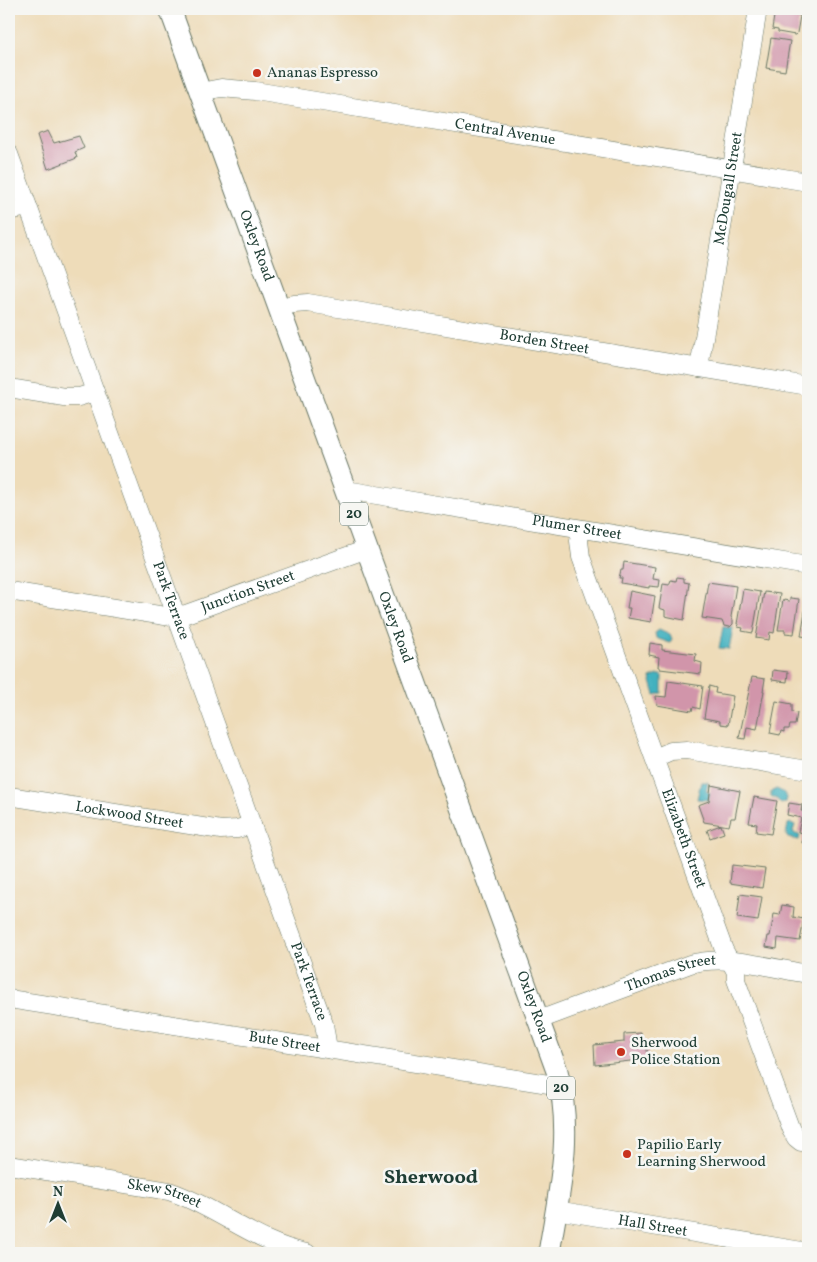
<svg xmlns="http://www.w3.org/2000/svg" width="817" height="1262" font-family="Vollkorn,serif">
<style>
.water{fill:#43b1bf;stroke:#31777a}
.building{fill:#d195aa}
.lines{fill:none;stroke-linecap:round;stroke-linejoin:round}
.minor-casing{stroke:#677563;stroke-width:19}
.major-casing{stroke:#677563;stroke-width:23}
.minor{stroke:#fff;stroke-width:18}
.major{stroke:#fff;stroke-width:21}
.poi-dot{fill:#c8321e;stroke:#f6f6f2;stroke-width:2}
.labels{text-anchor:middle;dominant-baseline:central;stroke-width:5;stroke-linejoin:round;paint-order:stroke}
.shield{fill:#f6f6f2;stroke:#60746d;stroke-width:1}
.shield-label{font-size:14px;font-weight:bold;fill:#1f3d34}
.poi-label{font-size:15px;fill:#1f3d34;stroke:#f6f6f2;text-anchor:start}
.street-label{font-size:15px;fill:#1f3d34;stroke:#f6f6f2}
.district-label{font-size:20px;font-weight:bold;fill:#1f3d34;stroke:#f6f6f2}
</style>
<rect width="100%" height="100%" fill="#f6f6f2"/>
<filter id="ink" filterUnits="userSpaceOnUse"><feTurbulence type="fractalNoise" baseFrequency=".02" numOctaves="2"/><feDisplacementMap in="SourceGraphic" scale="10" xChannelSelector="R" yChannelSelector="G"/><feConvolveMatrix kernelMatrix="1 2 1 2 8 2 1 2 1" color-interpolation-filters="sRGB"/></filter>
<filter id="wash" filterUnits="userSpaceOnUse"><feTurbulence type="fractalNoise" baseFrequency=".0096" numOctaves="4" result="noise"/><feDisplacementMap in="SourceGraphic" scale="20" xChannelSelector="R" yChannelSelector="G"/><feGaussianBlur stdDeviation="1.12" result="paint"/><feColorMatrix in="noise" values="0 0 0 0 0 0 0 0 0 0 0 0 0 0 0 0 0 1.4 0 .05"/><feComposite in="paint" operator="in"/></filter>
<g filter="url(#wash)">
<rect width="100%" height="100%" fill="#eedcb9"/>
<path class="water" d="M 723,627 L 733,628 L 729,649 L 719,648 Z
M 659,630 L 670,635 L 672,640 L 670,643 L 656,638 L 655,633 Z
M 658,675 L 662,675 L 662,693 L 655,695 L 650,678 Z
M 701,782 L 708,782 L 706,791 L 710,793 L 708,800 L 697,799 Z
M 776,789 C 782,791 788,794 786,802 L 781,804 L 777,799 L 771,796 L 771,792 Z
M 791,823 L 795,825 L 793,831 L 795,834 L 800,835 L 799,840 L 788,838 L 786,835 L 788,824 Z"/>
<g id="blocks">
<path class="building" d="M 775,10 L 799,15 L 800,16 L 797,33 L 795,35 L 778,32 L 778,30 L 772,29 Z
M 771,38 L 790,41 L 785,71 L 766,68 Z
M 48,131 L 54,143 L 79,136 L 84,148 L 75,152 L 77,158 L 48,169 L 37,135 Z
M 624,562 L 655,567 L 653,579 L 660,580 L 659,587 L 649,586 L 649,588 L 621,583 L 622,578 L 619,578 L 621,570 L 623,570 Z
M 677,577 L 684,578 L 684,582 L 689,583 L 684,620 L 665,616 L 665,610 L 659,608 L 663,584 L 669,585 L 671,580 L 676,581 Z
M 708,582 L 736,586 L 731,617 L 733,620 L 733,624 L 730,627 L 724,626 L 722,621 L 702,618 Z
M 743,589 L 760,592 L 753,633 L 742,631 L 743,628 L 738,627 L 739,624 L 737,624 Z
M 630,591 L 655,596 L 651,622 L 628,618 L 630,608 L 627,608 Z
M 764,592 L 780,594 L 774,633 L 770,632 L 769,640 L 756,638 Z
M 790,598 L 799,599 L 794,634 L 785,633 L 785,630 L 778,630 L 783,600 L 790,601 Z
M 807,599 L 808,599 L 808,637 L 801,636 Z
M 650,643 L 662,645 L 662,650 L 696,654 L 695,661 L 702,663 L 701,674 L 660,669 L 660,667 L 658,667 L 659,657 L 649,655 Z
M 773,670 L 788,672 L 787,682 L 772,680 Z
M 752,677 L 765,679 L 763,691 L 764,691 L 757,729 L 747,727 L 745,739 L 739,738 Z
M 668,681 L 703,686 L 700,709 L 693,707 L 692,711 L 657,705 L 656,696 L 666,697 Z
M 709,686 L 716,688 L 715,693 L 733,696 L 728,725 L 720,724 L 720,721 L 704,718 Z
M 776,701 L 792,704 L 792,712 L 797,713 L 795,725 L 790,725 L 789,729 L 784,729 L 784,732 L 781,731 L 780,735 L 770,733 Z
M 805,721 L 808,721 L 808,734 L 803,733 Z
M 711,785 L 740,791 L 735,818 L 731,818 L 729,826 L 704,822 L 698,805 L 709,801 Z
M 754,797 L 777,801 L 771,834 L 756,832 L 757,824 L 749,823 Z
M 789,803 L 802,805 L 801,811 L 803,811 L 804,805 L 808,806 L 808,844 L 802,843 L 803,833 L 798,832 L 801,818 L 787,815 Z
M 721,825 L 724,833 L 710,838 L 707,830 Z
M 732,865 L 765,869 L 762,888 L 730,883 Z
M 740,894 L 762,897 L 758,921 L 737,918 Z
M 782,905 L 794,907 L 793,917 L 804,919 L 800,941 L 778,938 L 777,949 L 766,947 L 768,936 L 770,936 L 774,914 L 780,915 Z
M 641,1033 L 642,1041 L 646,1040 L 648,1059 L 595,1065 L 594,1045 L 624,1042 L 624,1034 Z"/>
</g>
</g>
<g filter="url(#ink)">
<use href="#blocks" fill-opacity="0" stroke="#677563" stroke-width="1"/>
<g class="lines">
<defs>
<g id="minor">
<path id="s1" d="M 200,92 L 221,88 L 255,91 L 808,182"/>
<path id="s2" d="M 9,154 L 324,1024 L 328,1049"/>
<path d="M 9,211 L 28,207"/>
<path id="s3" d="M 279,307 L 294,304 L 308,303 L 808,386"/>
<path id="s4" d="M 699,368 L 758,9"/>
<path d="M 9,388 L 64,397 L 79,397 L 95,392"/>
<path id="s5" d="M 346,490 L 808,566"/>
<path id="s6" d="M 581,529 L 579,541 L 581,557 L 724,950 L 736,972 L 736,980 L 791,1130 L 796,1138 L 801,1142"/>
<path id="s7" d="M 9,591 L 165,616 L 186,614 L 367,549"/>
<path d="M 655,758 L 671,751 L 687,750 L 808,770"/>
<path id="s8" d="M 9,796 L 221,830 L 237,829 L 252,825"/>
<path id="s9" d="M 9,999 L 561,1086"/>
<path id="s10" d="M 539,1020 L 690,964 C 726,954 771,968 808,974"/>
<path id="s11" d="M 9,1165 L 169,1191 C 217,1207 257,1244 307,1253"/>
<path id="s12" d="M 556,1210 L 808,1252"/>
</g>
<g id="major">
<path id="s13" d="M 170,9 L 557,1071 C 574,1134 559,1191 549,1253"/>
</g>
</defs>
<use href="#minor" class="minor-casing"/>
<use href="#major" class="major-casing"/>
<use href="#minor" class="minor"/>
<use href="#major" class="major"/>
</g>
</g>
<g class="poi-dot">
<circle cx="257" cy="73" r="5"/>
<circle cx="621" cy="1052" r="5"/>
<circle cx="627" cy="1154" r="5"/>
</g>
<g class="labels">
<g class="shield">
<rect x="340" y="502.5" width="28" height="23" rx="4"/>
<rect x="547" y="1076.5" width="28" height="23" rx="4"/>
</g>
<g class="shield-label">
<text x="354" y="514">20</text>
<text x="561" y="1088">20</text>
</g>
<g class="poi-label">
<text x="267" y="73">Ananas Espresso</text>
<text x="631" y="1043">Sherwood<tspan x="631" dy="17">Police Station</tspan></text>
<text x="637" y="1145">Papilio Early<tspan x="637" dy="17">Learning Sherwood</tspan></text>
</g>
<g class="street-label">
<text stroke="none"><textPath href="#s1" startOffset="309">Central Avenue</textPath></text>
<text stroke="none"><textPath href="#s4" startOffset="182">McDougall Street</textPath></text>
<text stroke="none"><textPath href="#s13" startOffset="252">Oxley Road</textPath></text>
<text stroke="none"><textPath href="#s3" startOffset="269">Borden Street</textPath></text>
<text stroke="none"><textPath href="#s5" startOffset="234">Plumer Street</textPath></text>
<text stroke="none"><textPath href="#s7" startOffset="245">Junction Street</textPath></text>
<text stroke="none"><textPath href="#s2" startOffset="475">Park Terrace</textPath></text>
<text stroke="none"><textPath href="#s13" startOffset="658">Oxley Road</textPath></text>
<text stroke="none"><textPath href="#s8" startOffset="122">Lockwood Street</textPath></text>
<text stroke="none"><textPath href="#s6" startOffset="328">Elizabeth Street</textPath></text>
<text stroke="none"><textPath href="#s10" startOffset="140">Thomas Street</textPath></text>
<text stroke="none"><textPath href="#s2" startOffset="880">Park Terrace</textPath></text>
<text stroke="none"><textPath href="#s13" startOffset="1062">Oxley Road</textPath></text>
<text stroke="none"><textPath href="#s9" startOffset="279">Bute Street</textPath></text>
<text stroke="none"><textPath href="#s11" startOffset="158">Skew Street</textPath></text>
<text stroke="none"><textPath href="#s12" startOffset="98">Hall Street</textPath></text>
</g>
<g class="district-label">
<text x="431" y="1178">Sherwood</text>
</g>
</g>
<rect width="817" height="1262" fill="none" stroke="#f6f6f2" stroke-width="30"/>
<g transform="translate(58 1204)" stroke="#f6f6f2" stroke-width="4" paint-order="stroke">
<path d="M0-4L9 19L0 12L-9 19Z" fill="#1f3d34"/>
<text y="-8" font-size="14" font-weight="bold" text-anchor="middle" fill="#1f3d34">N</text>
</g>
</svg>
